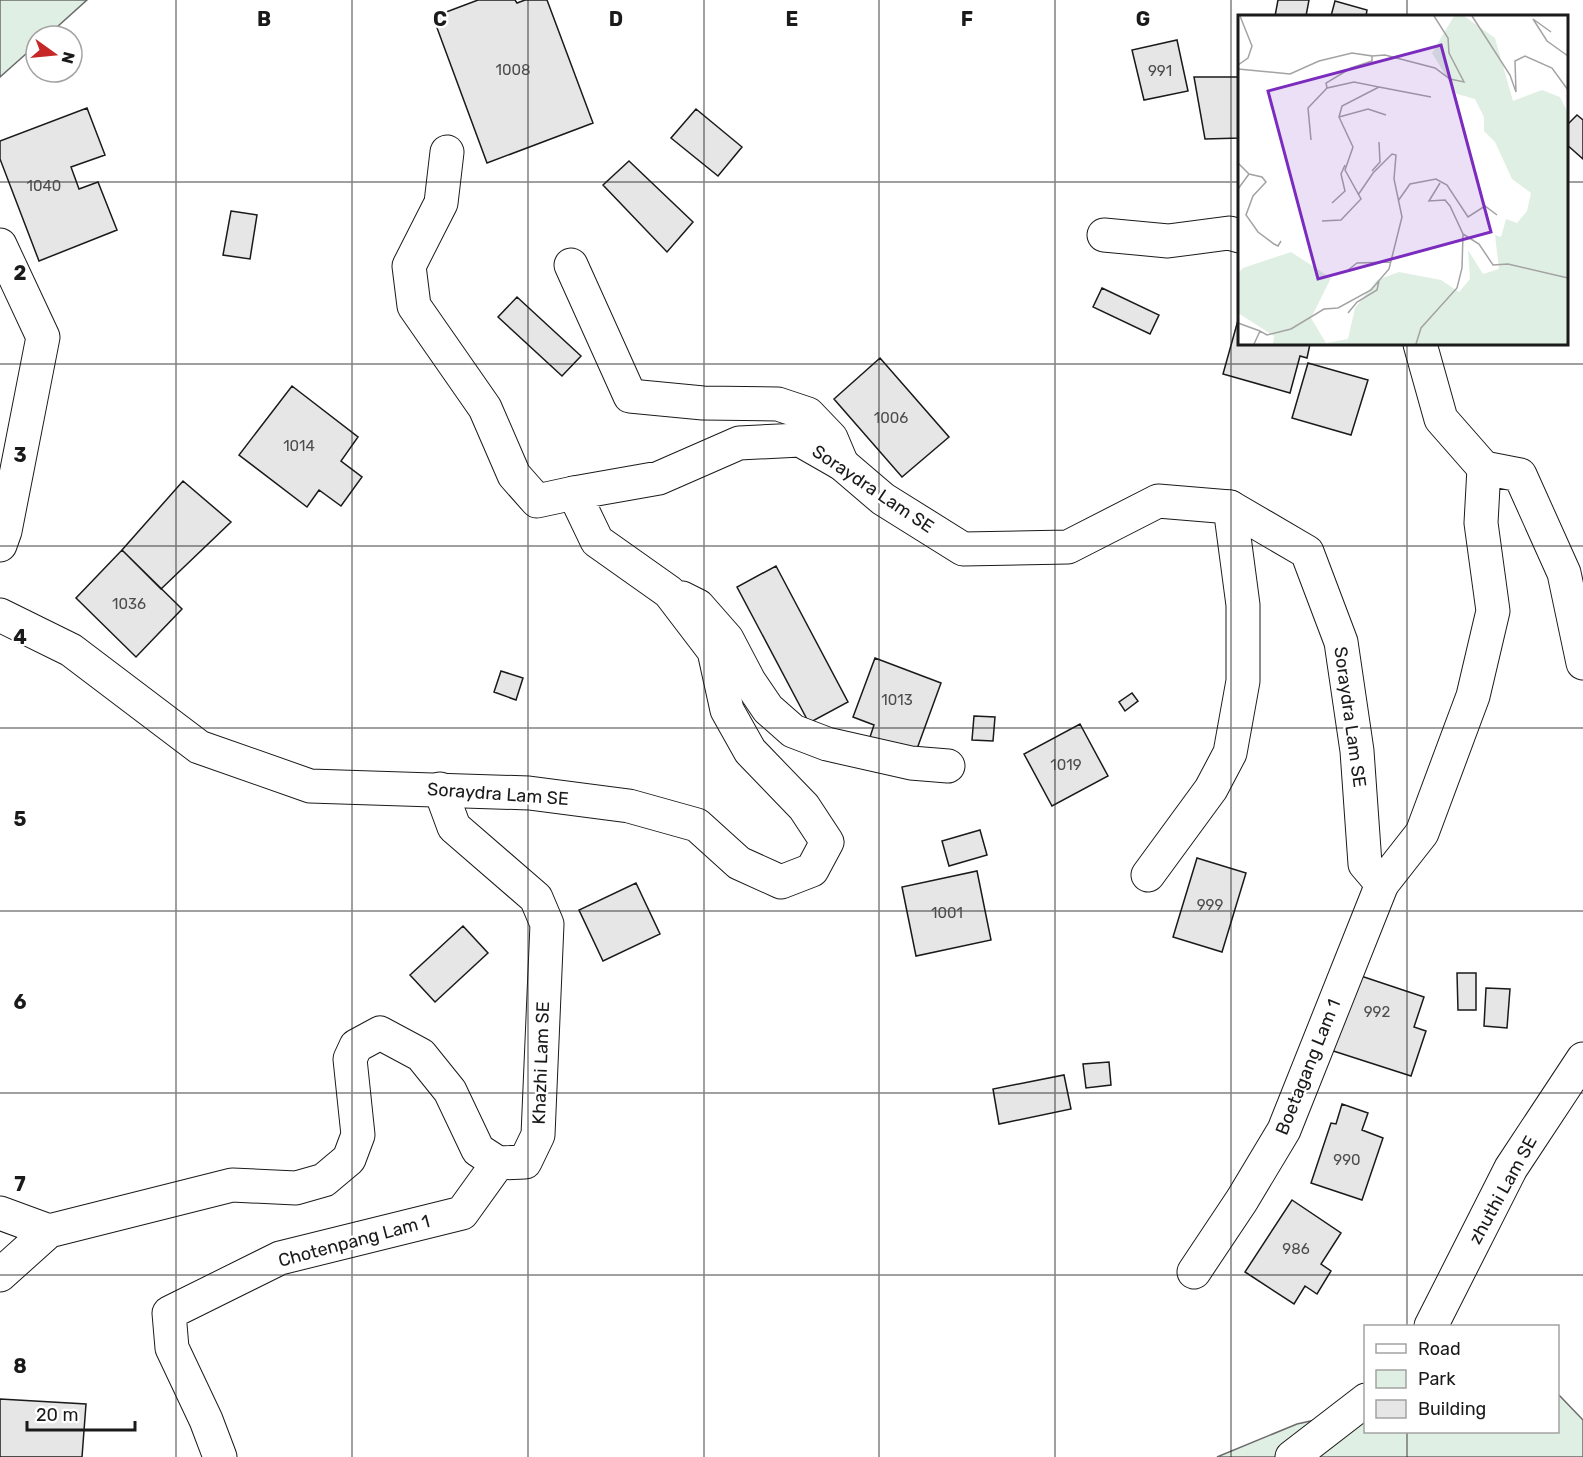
<svg xmlns="http://www.w3.org/2000/svg" width="1583" height="1457" font-family="Rubik,sans-serif">
<style>
.green{fill:#e0efe3;stroke:#6a6a6a;stroke-width:1.5}
.building{fill:#e6e6e6;stroke:#1a1a1a;stroke-width:1.5}
.lines{fill:none;stroke-linecap:round;stroke-linejoin:round}
.minor-casing{stroke:#1a1a1a;stroke-width:35}
.tertiary-casing{stroke:#1a1a1a;stroke-width:35}
.minor{stroke:#fff;stroke-width:33}
.tertiary{stroke:#fff;stroke-width:33}
.grid{fill:none;stroke:#1a1a1a;stroke-width:1.5;stroke-opacity:0.55}
.labels{text-anchor:middle;dominant-baseline:central;stroke-width:4.5;stroke-linejoin:round;paint-order:stroke}
.number-label{font-size:15px;fill:#4d4d4d}
.street-label{font-size:18px;fill:#1a1a1a;stroke:#fff}
.inset-road{fill:none;stroke:#a3a3a3;stroke-width:1.5}
.view{fill:#7b2cbf;fill-opacity:0.15;stroke:#7b2cbf;stroke-width:3}
.inset-edge{fill:none;stroke:#1a1a1a;stroke-width:3}
.grid-label{font-size:20px;text-anchor:middle;font-weight:bold;fill:#1a1a1a;stroke:#fff;stroke-width:4.5;stroke-linejoin:round;paint-order:stroke}
</style>
<rect width="100%" height="100%" fill="#fff"/>
<path class="green" d="M 0,0 L 87,0 L 47,36 L 36,36 L 36,45 L 0,77 Z
M 1558,1394 L 1583,1420 L 1583,1457 L 1217,1457 L 1297,1424 L 1365,1409 L 1366,1432 L 1558,1432 Z"/>
<path class="building" d="M 478,0 L 515,0 L 517,3 L 525,0 L 547,0 L 593,123 L 487,163 L 433,17 Z
M 1278,0 L 1309,0 L 1306,16 L 1275,16 Z
M 1335,1 L 1367,10 L 1366,16 L 1331,16 Z
M 1177,40 L 1188,91 L 1144,100 L 1132,50 Z
M 1194,77 L 1240,77 L 1240,138 L 1205,139 Z
M 87,108 L 105,155 L 71,167 L 79,189 L 98,182 L 117,230 L 39,261 L 0,159 L 0,141 Z
M 696,109 L 742,147 L 718,176 L 671,138 Z
M 1577,115 L 1583,120 L 1583,159 L 1566,144 L 1566,126 Z
M 629,161 L 693,222 L 667,252 L 603,185 Z
M 231,211 L 257,215 L 250,259 L 223,255 Z
M 1102,288 L 1159,315 L 1150,334 L 1093,307 Z
M 517,297 L 581,356 L 562,376 L 498,317 Z
M 1240,313 L 1240,344 L 1310,344 L 1307,358 L 1300,356 L 1290,393 L 1223,374 Z
M 880,358 L 949,437 L 902,477 L 834,399 Z
M 1308,363 L 1368,380 L 1351,435 L 1292,418 Z
M 292,386 L 358,437 L 341,461 L 362,477 L 341,506 L 319,490 L 307,507 L 239,455 Z
M 183,481 L 231,522 L 161,589 L 122,550 Z
M 122,550 L 182,609 L 136,657 L 76,598 Z
M 776,566 L 848,702 L 809,723 L 737,587 Z
M 875,658 L 941,683 L 914,757 L 869,740 L 874,725 L 853,717 Z
M 501,671 L 523,678 L 516,700 L 494,692 Z
M 1132,693 L 1138,701 L 1125,711 L 1119,702 Z
M 974,716 L 995,717 L 993,741 L 972,740 Z
M 1080,724 L 1108,776 L 1052,806 L 1024,754 Z
M 980,830 L 987,855 L 949,866 L 942,841 Z
M 1197,858 L 1246,873 L 1222,952 L 1173,937 Z
M 977,871 L 991,940 L 916,956 L 902,887 Z
M 636,883 L 660,934 L 603,961 L 579,910 Z
M 463,926 L 488,953 L 435,1002 L 410,975 Z
M 1349,972 L 1424,997 L 1414,1027 L 1426,1031 L 1411,1076 L 1324,1048 Z
M 1457,973 L 1476,973 L 1476,1010 L 1458,1010 Z
M 1486,988 L 1510,989 L 1507,1028 L 1484,1026 Z
M 1109,1062 L 1111,1085 L 1086,1088 L 1083,1064 Z
M 1064,1075 L 1071,1109 L 999,1124 L 993,1089 Z
M 1342,1104 L 1368,1113 L 1362,1130 L 1383,1138 L 1362,1200 L 1311,1183 L 1331,1123 L 1336,1124 Z
M 1292,1200 L 1341,1233 L 1321,1264 L 1331,1271 L 1317,1294 L 1305,1286 L 1294,1304 L 1245,1272 Z
M 0,1399 L 86,1404 L 82,1457 L 0,1457 Z"/>
<g class="lines">
<defs>
<path id="minor" d="M 447,152 L 441,203 L 409,266 L 414,306 L 485,408 L 514,475 L 537,501 L 574,493
M 1104,235 L 1168,241 L 1229,233 L 1240,236
M 0,245 L 43,337 L 5,531 L 0,545
M 571,265 L 630,396 L 703,403 L 778,404 L 808,414 L 831,438 L 842,464
M 1420,344 L 1441,419 L 1484,468
M 682,598 L 698,606 L 727,639 L 749,681 L 768,709 L 793,731 L 827,744 L 911,763 L 948,766
M 1148,875 L 1211,789 L 1230,753 L 1243,681 L 1243,605 L 1230,507
M 0,1213 L 49,1231 L 232,1185 L 296,1188 L 324,1180 L 349,1159 L 358,1135 L 350,1059 L 356,1046 L 380,1033 L 421,1055 L 450,1091 L 478,1150 L 498,1163 L 525,1162 L 538,1135 L 547,924 L 536,898 L 454,827 L 440,789
M 1194,1272 L 1242,1200 L 1284,1130 L 1382,884
M 0,1275 L 49,1231
M 1431,1326 L 1511,1168 L 1583,1059
M 220,1457 L 206,1420 L 172,1348 L 169,1313 L 280,1258 L 462,1213 L 498,1163
M 1292,1457 L 1366,1400"/>
<path id="tertiary" d="M 0,615 L 71,650 L 199,747 L 310,786 L 529,793 L 629,806 L 697,825 L 739,863 L 781,882 L 812,870 L 827,842 L 804,807 L 750,751 L 727,710 L 714,651 L 669,592 L 597,541 L 574,493 L 659,478 L 739,443 L 800,440 L 842,464 L 883,499 L 963,549 L 1068,547 L 1158,501 L 1230,507 L 1307,552 L 1341,642 L 1357,751 L 1365,864 L 1382,884 L 1422,833 L 1473,696 L 1493,611 L 1481,523 L 1484,468 L 1520,475 L 1564,573 L 1583,663"/>
</defs>
<use href="#minor" class="minor-casing"/>
<use href="#tertiary" class="tertiary-casing"/>
<use href="#minor" class="minor"/>
<use href="#tertiary" class="tertiary"/>
</g>
<path class="grid" d="M 176,0 L 176,1457M 352,0 L 352,1457M 528,0 L 528,1457M 704,0 L 704,1457M 879,0 L 879,1457M 1055,0 L 1055,1457M 1231,0 L 1231,1457M 1407,0 L 1407,16M 0,182 L 1240,182M 1566,182 L 1583,182M 1407,344 L 1407,1326M 0,364 L 1583,364M 0,546 L 1583,546M 0,728 L 1583,728M 0,911 L 1583,911M 0,1093 L 1583,1093M 0,1275 L 1583,1275M 1407,1432 L 1407,1457"/>
<g class="labels">
<g class="number-label">
<text x="513" y="70">1008</text>
<text x="1160" y="71">991</text>
<text x="44" y="186">1040</text>
<text x="891" y="418">1006</text>
<text x="299" y="446">1014</text>
<text x="129" y="604">1036</text>
<text x="897" y="700">1013</text>
<text x="1066" y="765">1019</text>
<text x="1210" y="905">999</text>
<text x="947" y="913">1001</text>
<text x="1377" y="1012">992</text>
<text x="1347" y="1160">990</text>
<text x="1296" y="1249">986</text>
</g>
<g class="street-label">
<text transform="translate(873 489) rotate(34)">Soraydra Lam SE</text>
<text transform="translate(1350 717) rotate(82)">Soraydra Lam SE</text>
<text transform="translate(498 794) rotate(4)">Soraydra Lam SE</text>
<text transform="translate(541 1063) rotate(-88)">Khazhi Lam SE</text>
<text transform="translate(1308 1067) rotate(-68)">Boetagang Lam 1</text>
<text transform="translate(1503 1190) rotate(-61)">zhuthi Lam SE</text>
<text transform="translate(354 1241) rotate(-15)">Chotenpang Lam 1</text>
</g>
</g>
<g transform="translate(1238 15)">
<rect width="330" height="330" fill="#fff"/>
<path d="M 216,1 L 226,1 L 257,23 L 275,86 L 304,75 L 322,82 L 330,98 L 330,329 L 35,329 L 36,321 L 0,298 L 0,258 L 5,253 L 53,237 L 93,263 L 73,303 L 88,328 L 110,324 L 117,293 L 139,265 L 161,257 L 203,265 L 221,277 L 232,264 L 230,235 L 245,259 L 261,254 L 257,220 L 263,222 L 268,204 L 279,208 L 289,196 L 293,178 L 274,164 L 257,127 L 246,116 L 246,102 L 237,84 L 219,79 L 194,38 Z" fill="#e0efe3"/>
<path class="inset-road" d="M 234,1 L 272,60 L 278,77 L 277,46 L 287,41 L 314,53 L 330,75M 313,17 L 295,4 L 309,26 L 330,41M 134,41 L 147,40 L 197,53 L 212,64 L 226,67 L 211,38 L 210,23 L 196,1M 0,50 L 10,43 L 14,31 L 2,1M 0,54 L 52,59 L 81,46 L 114,38 L 134,41 L 134,46 L 113,53 L 88,68 L 89,73 L 116,67 L 141,72 L 104,91 L 101,102 L 115,132 L 107,155 L 123,184 L 103,205 L 84,206M 141,72 L 193,82M 101,102 L 130,94 L 148,100M 73,125 L 70,93 L 89,73M 0,148 L 11,159 L 24,162 L 28,167 L 15,181 L 8,200 L 20,217 L 36,229 L 40,231 L 43,226M 134,156 L 142,147 L 141,127M 0,174 L 11,159M 160,186 L 172,169 L 198,164 L 209,170 L 230,202 L 247,191 L 259,200M 94,188 L 107,176 L 103,159 L 107,150M 225,219 L 241,229 L 255,250 L 270,249 L 330,263M 109,256 L 119,248 L 153,247M 110,298 L 119,287 L 139,275 L 141,266M 0,308 L 22,316M 16,329 L 22,316 L 29,320 L 53,314 L 86,294 L 100,293 L 133,275 L 151,254 L 164,202 L 156,164 L 158,140 L 154,139 L 135,158 L 120,180M 178,329 L 183,313 L 219,273 L 224,253 L 225,219 L 212,191 L 207,185 L 191,186 L 202,168"/>
<path class="view" d="M 203,30 L 253,217 L 80,264 L 30,76 Z"/>
<rect width="330" height="330" class="inset-edge"/>
</g>
<g class="grid-label">
<text x="264" y="26">B</text>
<text x="440" y="26">C</text>
<text x="616" y="26">D</text>
<text x="792" y="26">E</text>
<text x="967" y="26">F</text>
<text x="1143" y="26">G</text>
<text x="20" y="280">2</text>
<text x="20" y="462">3</text>
<text x="20" y="644">4</text>
<text x="20" y="826">5</text>
<text x="20" y="1009">6</text>
<text x="20" y="1191">7</text>
<text x="20" y="1373">8</text>
</g>
<rect x="1364" y="1325" width="195" height="108" fill="#ffffff" stroke="#a3a3a3" stroke-width="1.5"/>
<rect x="1376" y="1344" width="30" height="9" fill="#ffffff" stroke="#a3a3a3" stroke-width="1.5"/>
<text x="1418" y="1355" font-size="18" fill="#1a1a1a">Road</text>
<rect x="1376" y="1370" width="30" height="18" fill="#e0efe3" stroke="#a3a3a3" stroke-width="1.5"/>
<text x="1418" y="1385" font-size="18" fill="#1a1a1a">Park</text>
<rect x="1376" y="1400" width="30" height="18" fill="#e6e6e6" stroke="#a3a3a3" stroke-width="1.5"/>
<text x="1418" y="1415" font-size="18" fill="#1a1a1a">Building</text>
<g transform="translate(54 54) rotate(105)"><circle r="28" fill="#ffffff" stroke="#a3a3a3" stroke-width="1.5"/>
<path d="M0-4.5L10 22L0 15L-10 22Z" fill="#c62828"/>
<text y="-9" font-size="16" font-weight="bold" text-anchor="middle" fill="#1a1a1a">N</text>
</g>
<path d="M27 1421v9h108v-9" fill="none" stroke="#1a1a1a" stroke-width="3"/>
<text x="36" y="1421" font-size="18" fill="#1a1a1a" stroke="#ffffff" stroke-width="4.5" paint-order="stroke">20 m</text>
</svg>
